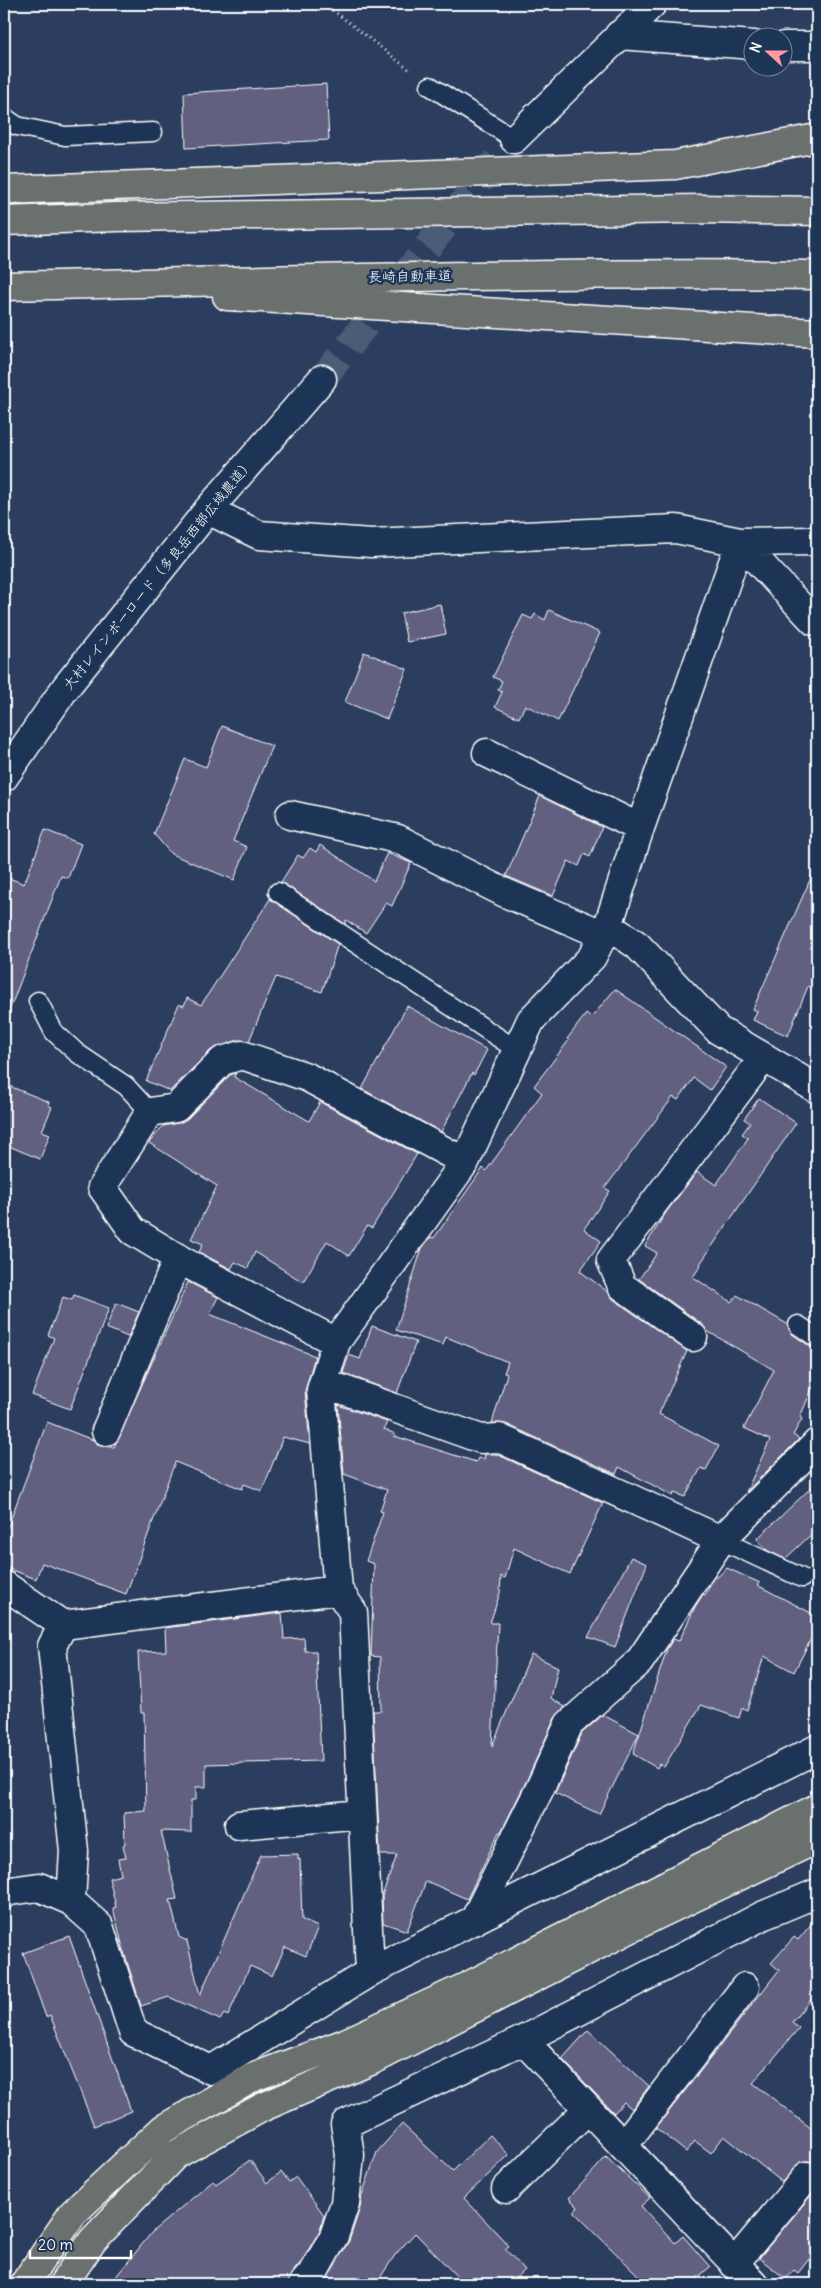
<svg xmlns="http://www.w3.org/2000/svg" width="821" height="2288" font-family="Delius,'Klee One',sans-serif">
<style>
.building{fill:#626080;stroke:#fff}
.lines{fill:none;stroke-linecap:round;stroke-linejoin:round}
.tertiary-tunnel{stroke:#4b5b77;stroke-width:28;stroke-dasharray:28 14;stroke-linecap:butt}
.service-casing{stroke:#fff;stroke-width:21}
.minor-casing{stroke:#fff;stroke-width:31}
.tertiary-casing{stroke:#fff;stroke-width:31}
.motorway-casing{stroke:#fff;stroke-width:31}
.path{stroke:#fff;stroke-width:3;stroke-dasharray:1 4;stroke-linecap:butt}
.service{stroke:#1d3557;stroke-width:18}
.minor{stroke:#1d3557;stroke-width:28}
.tertiary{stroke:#1d3557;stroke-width:28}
.motorway{stroke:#6b706d;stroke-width:28}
.labels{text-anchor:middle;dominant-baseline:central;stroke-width:5;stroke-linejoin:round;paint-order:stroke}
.street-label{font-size:14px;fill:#fff;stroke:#1d3557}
</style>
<rect width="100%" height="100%" fill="#2b3e5f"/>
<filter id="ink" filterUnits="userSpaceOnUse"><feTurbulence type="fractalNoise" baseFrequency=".02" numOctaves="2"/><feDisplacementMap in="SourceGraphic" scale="10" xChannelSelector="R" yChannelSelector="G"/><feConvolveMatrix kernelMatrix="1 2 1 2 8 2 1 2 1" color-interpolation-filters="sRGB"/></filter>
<g filter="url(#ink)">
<path class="building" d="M 326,84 L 329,140 L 186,148 L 184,93 Z
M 440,604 L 446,634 L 407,642 L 401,613 Z
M 549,610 L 600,633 L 558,721 L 525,705 L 519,718 L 495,707 L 502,692 L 498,690 L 502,681 L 493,677 L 523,615 L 532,619 L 535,614 L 545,620 Z
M 364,652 L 407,669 L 387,719 L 345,702 Z
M 222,726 L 272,746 L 233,841 L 247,847 L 234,880 L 171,854 L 154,834 L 185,759 L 206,767 Z
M 540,796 L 602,827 L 590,857 L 584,854 L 579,866 L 568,861 L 553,896 L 506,876 Z
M 45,830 L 81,844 L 68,878 L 61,876 L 6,1019 L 4,1018 L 4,876 L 24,884 Z
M 320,845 L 374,881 L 387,853 L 411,863 L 392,906 L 386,903 L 366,933 L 346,920 L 345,924 L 281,882 L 298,855 L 303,858 L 310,848 L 316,852 Z
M 817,864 L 817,990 L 808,986 L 788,1036 L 753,1020 L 757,1011 L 753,1009 Z
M 270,899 L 338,944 L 322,992 L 276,977 L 249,1041 L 238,1040 L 211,1050 L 170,1091 L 146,1081 L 179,1004 L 184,1006 L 187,998 L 201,1005 Z
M 615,989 L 726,1067 L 710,1090 L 694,1078 L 678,1100 L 673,1097 L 605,1188 L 610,1191 L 584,1229 L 601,1241 L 580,1271 L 608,1292 L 613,1299 L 687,1351 L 659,1414 L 719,1446 L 706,1470 L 701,1468 L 685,1497 L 674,1493 L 673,1496 L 619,1467 L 616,1474 L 506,1424 L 492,1423 L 507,1374 L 504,1373 L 508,1362 L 446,1337 L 443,1345 L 396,1330 L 422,1248 L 431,1237 L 434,1238 L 483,1168 L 486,1171 L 542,1093 L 534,1086 L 569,1040 L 567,1039 L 586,1014 L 591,1018 Z
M 407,1006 L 487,1050 L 474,1075 L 472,1073 L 441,1132 L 362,1089 Z
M 236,1073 L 234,1077 L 309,1121 L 320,1102 L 417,1154 L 372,1228 L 367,1226 L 349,1256 L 327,1241 L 303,1282 L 255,1252 L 248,1268 L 235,1262 L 231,1269 L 199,1252 L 203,1244 L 191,1239 L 217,1186 L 149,1143 L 163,1126 L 178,1123 L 187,1119 L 230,1075 Z
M 4,1084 L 49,1102 L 48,1105 L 52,1107 L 42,1131 L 50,1134 L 40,1159 L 4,1144 Z
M 759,1098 L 796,1123 L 700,1264 L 701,1265 L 693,1277 L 731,1302 L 737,1295 L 787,1324 L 792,1334 L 811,1347 L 817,1348 L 817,1377 L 800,1417 L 802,1419 L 793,1435 L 799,1439 L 746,1492 L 770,1440 L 744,1428 L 774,1370 L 707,1331 L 702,1324 L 639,1279 L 657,1253 L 645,1246 L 667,1211 L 697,1172 L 716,1185 L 748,1138 L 742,1134 L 750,1123 L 744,1119 Z
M 188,1282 L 218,1297 L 210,1313 L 212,1315 L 315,1356 L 305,1391 L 310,1444 L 283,1437 L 262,1491 L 244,1484 L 242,1489 L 175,1462 L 126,1594 L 42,1563 L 36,1579 L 4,1567 L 4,1537 L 47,1422 L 93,1440 L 100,1446 L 114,1447 Z
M 74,1295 L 109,1308 L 70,1409 L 32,1395 L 54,1338 L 48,1335 L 63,1297 L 72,1300 Z
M 116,1303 L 139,1312 L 128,1337 L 106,1328 Z
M 372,1326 L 416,1342 L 397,1393 L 343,1373 L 349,1355 L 360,1359 Z
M 338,1405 L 387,1422 L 384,1429 L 395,1434 L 394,1436 L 476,1462 L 478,1458 L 484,1459 L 485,1454 L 496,1454 L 603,1503 L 570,1574 L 514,1548 L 505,1578 L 501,1576 L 500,1593 L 490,1623 L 498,1623 L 492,1746 L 531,1654 L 558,1667 L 551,1698 L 565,1707 L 555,1718 L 526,1782 L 501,1832 L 499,1832 L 467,1899 L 426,1881 L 407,1931 L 383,1923 L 382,1896 L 397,1855 L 380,1855 L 373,1711 L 381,1711 L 380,1657 L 371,1656 L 374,1564 L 366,1561 L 383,1512 L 380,1511 L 387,1490 L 344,1474 Z
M 817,1482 L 817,1529 L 785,1559 L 768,1551 L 757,1539 Z
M 631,1557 L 647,1564 L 615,1647 L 588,1637 Z
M 727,1568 L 760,1583 L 757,1585 L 817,1616 L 817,1627 L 794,1672 L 764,1656 L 747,1710 L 742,1708 L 739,1718 L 701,1705 L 664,1767 L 659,1764 L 657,1768 L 633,1754 L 667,1649 L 673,1639 L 679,1641 L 695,1607 L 703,1594 L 705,1595 L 711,1583 Z
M 282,1613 L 284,1639 L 304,1638 L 305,1651 L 316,1651 L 321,1761 L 206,1764 L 206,1787 L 196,1787 L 196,1800 L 191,1800 L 191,1832 L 161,1831 L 177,1899 L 170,1900 L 179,1937 L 187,1941 L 200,1995 L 261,1855 L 298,1854 L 298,1860 L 300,1859 L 302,1920 L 318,1927 L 306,1956 L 285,1947 L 272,1976 L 250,1966 L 228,2016 L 224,2014 L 220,2020 L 169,1997 L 141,2006 L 124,1952 L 113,1908 L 116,1907 L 109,1878 L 121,1875 L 118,1859 L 126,1858 L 123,1845 L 125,1844 L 124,1813 L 146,1811 L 144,1713 L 141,1713 L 138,1652 L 166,1651 L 165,1628 Z
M 603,1715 L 639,1734 L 599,1814 L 555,1793 L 582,1733 Z
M 817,1917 L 817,1992 L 792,2022 L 799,2028 L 753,2083 L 817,2133 L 817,2164 L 809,2161 L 801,2162 L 782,2182 L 724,2136 L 711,2153 L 695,2141 L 686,2152 L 656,2128 L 779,1970 L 771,1963 L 794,1937 L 798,1940 Z
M 69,1936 L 131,2111 L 94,2126 L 50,2015 L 46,2017 L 23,1953 Z
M 588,2030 L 649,2086 L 632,2109 L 624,2102 L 614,2113 L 562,2059 Z
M 402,2124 L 453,2171 L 490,2135 L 509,2155 L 464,2198 L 509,2246 L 505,2249 L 525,2270 L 510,2284 L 464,2284 L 415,2233 L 395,2255 L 376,2284 L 323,2284 L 349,2241 L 360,2208 L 362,2195 L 377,2152 Z
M 606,2157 L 650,2198 L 641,2206 L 675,2243 L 683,2236 L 710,2267 L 690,2284 L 647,2284 L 574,2212 L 578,2207 L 569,2198 Z
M 250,2160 L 267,2183 L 281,2172 L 289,2182 L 296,2177 L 324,2215 L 320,2230 L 302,2261 L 291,2274 L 288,2284 L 110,2284 L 153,2231 L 213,2181 L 216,2184 Z
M 817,2188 L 817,2249 L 798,2273 L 794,2270 L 786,2279 L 759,2258 Z"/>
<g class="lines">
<path class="tertiary-tunnel" d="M 322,379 L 514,139"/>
<defs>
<path id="service" d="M 430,86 L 514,139
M 4,117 L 17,126 L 65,136 L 153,132
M 278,892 L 517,1050
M 38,1001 L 54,1032 L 77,1053 L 126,1086 L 150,1112
M 798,1325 L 817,1338
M 721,1540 L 802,1578"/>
<path id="minor" d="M 619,35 L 754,45
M 784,46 L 817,46
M 208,510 L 259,535 L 371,543 L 676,529 L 740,542 L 817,541
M 740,542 L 814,621
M 487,753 L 640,828
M 290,815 L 398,839 L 503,892 L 604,935
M 608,926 L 637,945 L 718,1030 L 817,1089
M 693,1337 L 622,1286 L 611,1260 L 764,1057
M 336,1342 L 186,1263 L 133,1231 L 102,1187 L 150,1112 L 176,1108 L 222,1061 L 242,1055 L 307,1077 L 465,1162
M 324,1383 L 481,1439 L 499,1438 L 721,1540 L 817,1443
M 106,1431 L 178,1258
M 4,1585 L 63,1625
M 338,1590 L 353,1612 L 370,1972
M 239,1825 L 362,1814
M 4,1894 L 10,1891 L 39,1887 L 71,1901 L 99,1926 L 133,2032 L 211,2070 L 370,1972 L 817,1749
M 71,1901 L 74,1851 L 52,1646 L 63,1625 L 338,1590 L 321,1390 L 336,1342 L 465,1162 L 531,1020 L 592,957 L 608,926 L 640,828 L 740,542
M 474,1921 L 540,1788 L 569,1724 L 639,1662 L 721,1540
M 523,2040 L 754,2284
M 623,2146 L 745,1987
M 506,2189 L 588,2109
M 734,2264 L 807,2176
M 303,2284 L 315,2270 L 334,2236 L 345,2203 L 350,2155 L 345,2124 L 523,2040 L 762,1916 L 817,1893"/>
<path id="tertiary" d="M 514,139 L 652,4
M 4,777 L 66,687 L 208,510 L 322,379"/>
<path id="motorway" d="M 4,190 L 675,165 L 817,138
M 4,221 L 117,217 L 699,209 L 817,211
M 4,286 C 275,280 546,272 817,275
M 227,296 L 817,333
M 24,2284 L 73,2213 L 163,2129 L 254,2077 L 345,2043 L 470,1985 L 817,1808
M 63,2284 L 93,2240 L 175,2155 L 263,2107 L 375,2059 L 657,1915 L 817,1839"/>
</defs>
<use href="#service" class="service-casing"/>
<use href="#minor" class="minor-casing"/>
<use href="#tertiary" class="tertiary-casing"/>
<use href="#motorway" class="motorway-casing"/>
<path class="path" d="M 325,4 L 411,71"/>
<use href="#service" class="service"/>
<use href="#minor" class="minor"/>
<use href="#tertiary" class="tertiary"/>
<use href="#motorway" class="motorway"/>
</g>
</g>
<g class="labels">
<g class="street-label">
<text transform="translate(410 276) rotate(-1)">長崎自動車道</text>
<text transform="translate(158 574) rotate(-51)">大村レインボーロード（多良岳西部広域農道）</text>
</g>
</g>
<rect width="821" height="2288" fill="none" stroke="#1d3557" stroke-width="20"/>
<rect x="10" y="10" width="801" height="2268" fill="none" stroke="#fff" stroke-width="2" filter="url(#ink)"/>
<g transform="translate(768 52) rotate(291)"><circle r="24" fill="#1d3557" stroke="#77869a"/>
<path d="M0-4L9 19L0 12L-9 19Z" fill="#ff9aa2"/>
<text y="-8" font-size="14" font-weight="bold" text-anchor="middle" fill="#ffffff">N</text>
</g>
<path d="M30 2250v8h101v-8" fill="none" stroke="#ffffff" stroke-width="2.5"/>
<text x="38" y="2250" font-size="15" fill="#ffffff" stroke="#1d3557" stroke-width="4" paint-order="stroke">20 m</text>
</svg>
